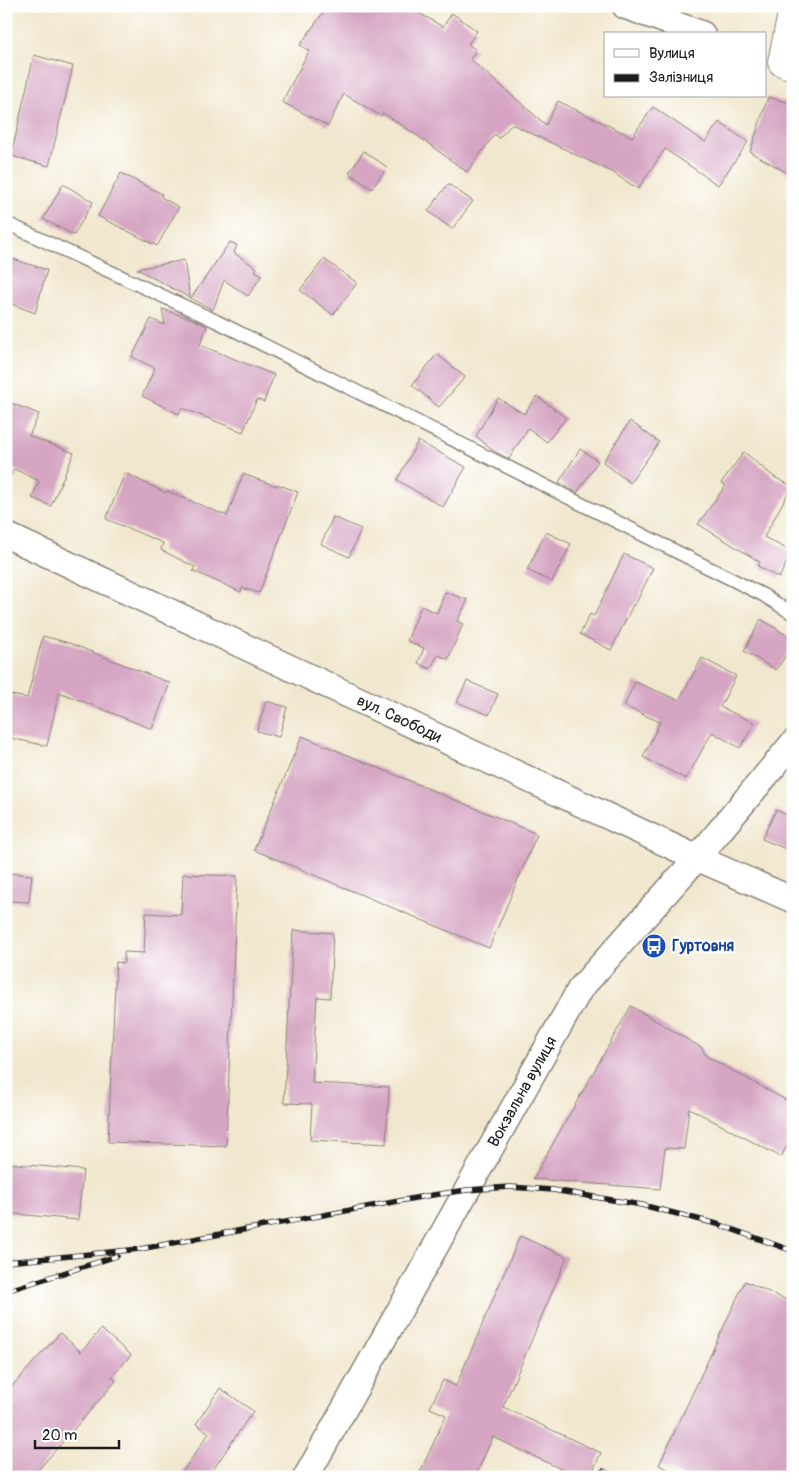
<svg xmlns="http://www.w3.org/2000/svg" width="799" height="1483" font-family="Pangolin,sans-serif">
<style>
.building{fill:#d5a5c3}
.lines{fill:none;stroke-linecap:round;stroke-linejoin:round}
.lane-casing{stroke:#868275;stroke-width:15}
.street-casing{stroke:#868275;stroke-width:28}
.secondary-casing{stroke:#868275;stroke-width:30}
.lane{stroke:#fff;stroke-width:12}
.street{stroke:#fff;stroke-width:25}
.secondary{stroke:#fff;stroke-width:28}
.rail-casing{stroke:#1c1c1c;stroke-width:5.5}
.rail{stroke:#fff;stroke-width:4;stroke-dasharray:11;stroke-linecap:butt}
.labels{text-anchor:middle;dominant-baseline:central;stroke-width:4.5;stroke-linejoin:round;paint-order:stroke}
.street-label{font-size:16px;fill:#1c1c1c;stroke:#fff}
.transit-label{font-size:16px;font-weight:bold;fill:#164399;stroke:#fff;text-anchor:start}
</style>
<rect width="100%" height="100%" fill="#fff"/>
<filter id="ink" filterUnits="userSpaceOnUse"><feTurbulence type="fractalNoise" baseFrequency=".02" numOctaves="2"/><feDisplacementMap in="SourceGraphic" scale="10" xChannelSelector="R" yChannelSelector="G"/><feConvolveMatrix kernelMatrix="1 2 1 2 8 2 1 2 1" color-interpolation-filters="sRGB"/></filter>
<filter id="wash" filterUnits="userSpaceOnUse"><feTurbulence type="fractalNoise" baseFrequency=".0096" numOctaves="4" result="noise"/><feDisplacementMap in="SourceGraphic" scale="20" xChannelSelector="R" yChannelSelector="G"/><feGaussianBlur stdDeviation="1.12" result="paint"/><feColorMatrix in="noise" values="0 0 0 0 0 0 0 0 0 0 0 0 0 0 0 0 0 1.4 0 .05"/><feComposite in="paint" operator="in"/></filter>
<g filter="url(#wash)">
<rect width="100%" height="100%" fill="#f1e7ce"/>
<g id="blocks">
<path class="building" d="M 328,6 L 407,6 L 443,27 L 452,13 L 477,31 L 468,44 L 476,50 L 470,59 L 546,125 L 558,101 L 632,137 L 653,107 L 705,142 L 719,122 L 748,142 L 718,185 L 665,149 L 638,189 L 612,172 L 512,124 L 499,138 L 495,134 L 467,172 L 415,134 L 383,113 L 381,116 L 344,94 L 328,126 L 282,102 L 309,51 L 300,45 Z
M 34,55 L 73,66 L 49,166 L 11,156 Z
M 768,97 L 793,104 L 793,176 L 750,152 Z
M 364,151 L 387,167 L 372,189 L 349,173 Z
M 121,173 L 162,194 L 161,197 L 179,207 L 157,246 L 98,216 Z
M 63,184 L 93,202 L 74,235 L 43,219 Z
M 448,184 L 473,201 L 452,229 L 428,211 Z
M 230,242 L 237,245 L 234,253 L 257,268 L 255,271 L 262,275 L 248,296 L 224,280 L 213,310 L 191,298 Z
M 13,259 L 47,270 L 35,313 L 6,302 L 6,283 Z
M 324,259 L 357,283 L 333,315 L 300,290 Z
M 184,260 L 190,298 L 137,269 Z
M 162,309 L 192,319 L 207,326 L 200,345 L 274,375 L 264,402 L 257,399 L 243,432 L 182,408 L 179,414 L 142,396 L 155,368 L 132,357 L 151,319 L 165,325 Z
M 437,354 L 465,377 L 439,407 L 412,385 Z
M 537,396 L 566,418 L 547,442 L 528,428 L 509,459 L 494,451 L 476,436 L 498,398 L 524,414 Z
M 6,401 L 39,414 L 29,436 L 74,453 L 51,506 L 32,498 L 39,481 L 14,469 L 6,487 Z
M 630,421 L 659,442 L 630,483 L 603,462 Z
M 418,441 L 466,467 L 443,507 L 397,480 Z
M 580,449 L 598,461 L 577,493 L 559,482 Z
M 744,452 L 774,477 L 792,486 L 764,537 L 792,552 L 779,578 L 758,566 L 760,562 L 698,524 L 726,485 L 721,483 Z
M 125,473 L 166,493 L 167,491 L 227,516 L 243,474 L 276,486 L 277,484 L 298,492 L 259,593 L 242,588 L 241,592 L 193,571 L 195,567 L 161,550 L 163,543 L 106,519 Z
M 333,517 L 361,529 L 349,557 L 321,544 Z
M 546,532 L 571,544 L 552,582 L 527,570 Z
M 624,554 L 653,568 L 635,605 L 633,605 L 611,650 L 580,634 L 590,614 L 594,616 Z
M 445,592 L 468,600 L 457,621 L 463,624 L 448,659 L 438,655 L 430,669 L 418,663 L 424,648 L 407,641 L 421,606 L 437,613 Z
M 761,619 L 793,639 L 793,645 L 776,670 L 744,651 Z
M 43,636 L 69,643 L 170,683 L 152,729 L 59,692 L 47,746 L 6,737 L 6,694 L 27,698 Z
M 702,658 L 736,676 L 720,707 L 755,723 L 740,748 L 712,732 L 686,779 L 643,757 L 660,722 L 624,706 L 635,682 L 679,700 Z
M 467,681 L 498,694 L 489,715 L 457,702 Z
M 266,701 L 287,707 L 279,737 L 257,731 Z
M 302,736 L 537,834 L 489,948 L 254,850 Z
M 776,810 L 793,818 L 793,852 L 762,839 Z
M 6,873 L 32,875 L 29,902 L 6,901 Z
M 183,874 L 237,876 L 226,1146 L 108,1142 L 116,962 L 124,963 L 124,952 L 144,953 L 146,913 L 181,915 Z
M 293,930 L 333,933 L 330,998 L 317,997 L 312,1083 L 389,1087 L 386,1144 L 310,1140 L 312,1104 L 284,1103 Z
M 631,1006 L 702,1048 L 706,1056 L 793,1104 L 793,1135 L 781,1157 L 689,1108 L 684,1149 L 665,1148 L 660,1189 L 533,1179 Z
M 6,1163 L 83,1170 L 78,1220 L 6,1213 Z
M 520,1236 L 567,1257 L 503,1407 L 601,1453 L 590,1477 L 578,1477 L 493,1437 L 475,1477 L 418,1477 L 446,1415 L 430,1408 L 443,1380 L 456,1386 Z
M 745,1281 L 793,1303 L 793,1477 L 684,1477 L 659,1465 Z
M 101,1329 L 131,1355 L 112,1377 L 116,1381 L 32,1477 L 6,1477 L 6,1393 L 60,1333 L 81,1352 Z
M 220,1388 L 253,1411 L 208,1477 L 179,1477 L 209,1433 L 196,1424 Z"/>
</g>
</g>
<g filter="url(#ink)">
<use href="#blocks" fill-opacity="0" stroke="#868275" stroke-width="1"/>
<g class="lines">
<defs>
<path id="lane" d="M 6,223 L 216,321 L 763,595 L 793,614"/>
<g id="street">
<path d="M 625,6 L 702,34"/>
<path id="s1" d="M 6,535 L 697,858 L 793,900"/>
<path id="s2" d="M 306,1477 L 580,989 L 697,858 L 793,743"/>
</g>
<path id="secondary" d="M 793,9 L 782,62 L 793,66"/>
</defs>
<use href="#lane" class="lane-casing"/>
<use href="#street" class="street-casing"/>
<use href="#secondary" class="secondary-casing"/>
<use href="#lane" class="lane"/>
<use href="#street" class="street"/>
<use href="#secondary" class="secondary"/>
<defs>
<path id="rail" d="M 6,1262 L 60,1257 L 140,1249 L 426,1196 L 467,1190 L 510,1187 L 553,1190 L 642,1205 L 717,1224 L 793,1251
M 6,1291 L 117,1256
M 603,1471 L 615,1477"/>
</defs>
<use href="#rail" class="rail-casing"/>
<use href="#rail" class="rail"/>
</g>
</g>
<defs>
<symbol id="bus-disc" viewBox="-11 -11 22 22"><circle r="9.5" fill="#1a4fb4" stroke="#fff"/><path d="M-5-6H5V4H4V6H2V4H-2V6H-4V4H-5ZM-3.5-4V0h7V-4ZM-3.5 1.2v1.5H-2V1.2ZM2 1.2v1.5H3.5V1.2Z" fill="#fff"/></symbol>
</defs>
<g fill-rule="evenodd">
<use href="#bus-disc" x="640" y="932" width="28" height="28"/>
</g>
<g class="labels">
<g class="street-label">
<text stroke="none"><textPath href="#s1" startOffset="434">вул. Свободи</textPath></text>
<text stroke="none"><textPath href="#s2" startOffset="442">Вокзальна вулиця</textPath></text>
</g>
<g class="transit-label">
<text x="672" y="946">Гуртовня</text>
</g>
</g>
<rect width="799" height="1483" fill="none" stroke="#fff" stroke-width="25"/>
<rect x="604" y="32" width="162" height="65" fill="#ffffff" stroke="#a4a4a4"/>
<rect x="614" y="49" width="25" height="8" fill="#ffffff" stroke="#a4a4a4"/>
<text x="649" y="58" font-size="15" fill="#1c1c1c">Вулиця</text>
<rect x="614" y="74" width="25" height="8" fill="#1c1c1c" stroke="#a4a4a4"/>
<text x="649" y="82" font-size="15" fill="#1c1c1c">Залізниця</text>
<path d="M35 1440v8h84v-8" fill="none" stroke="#1c1c1c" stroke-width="2.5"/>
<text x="42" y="1440" font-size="15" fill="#1c1c1c" stroke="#ffffff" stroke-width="4" paint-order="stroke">20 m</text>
</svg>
